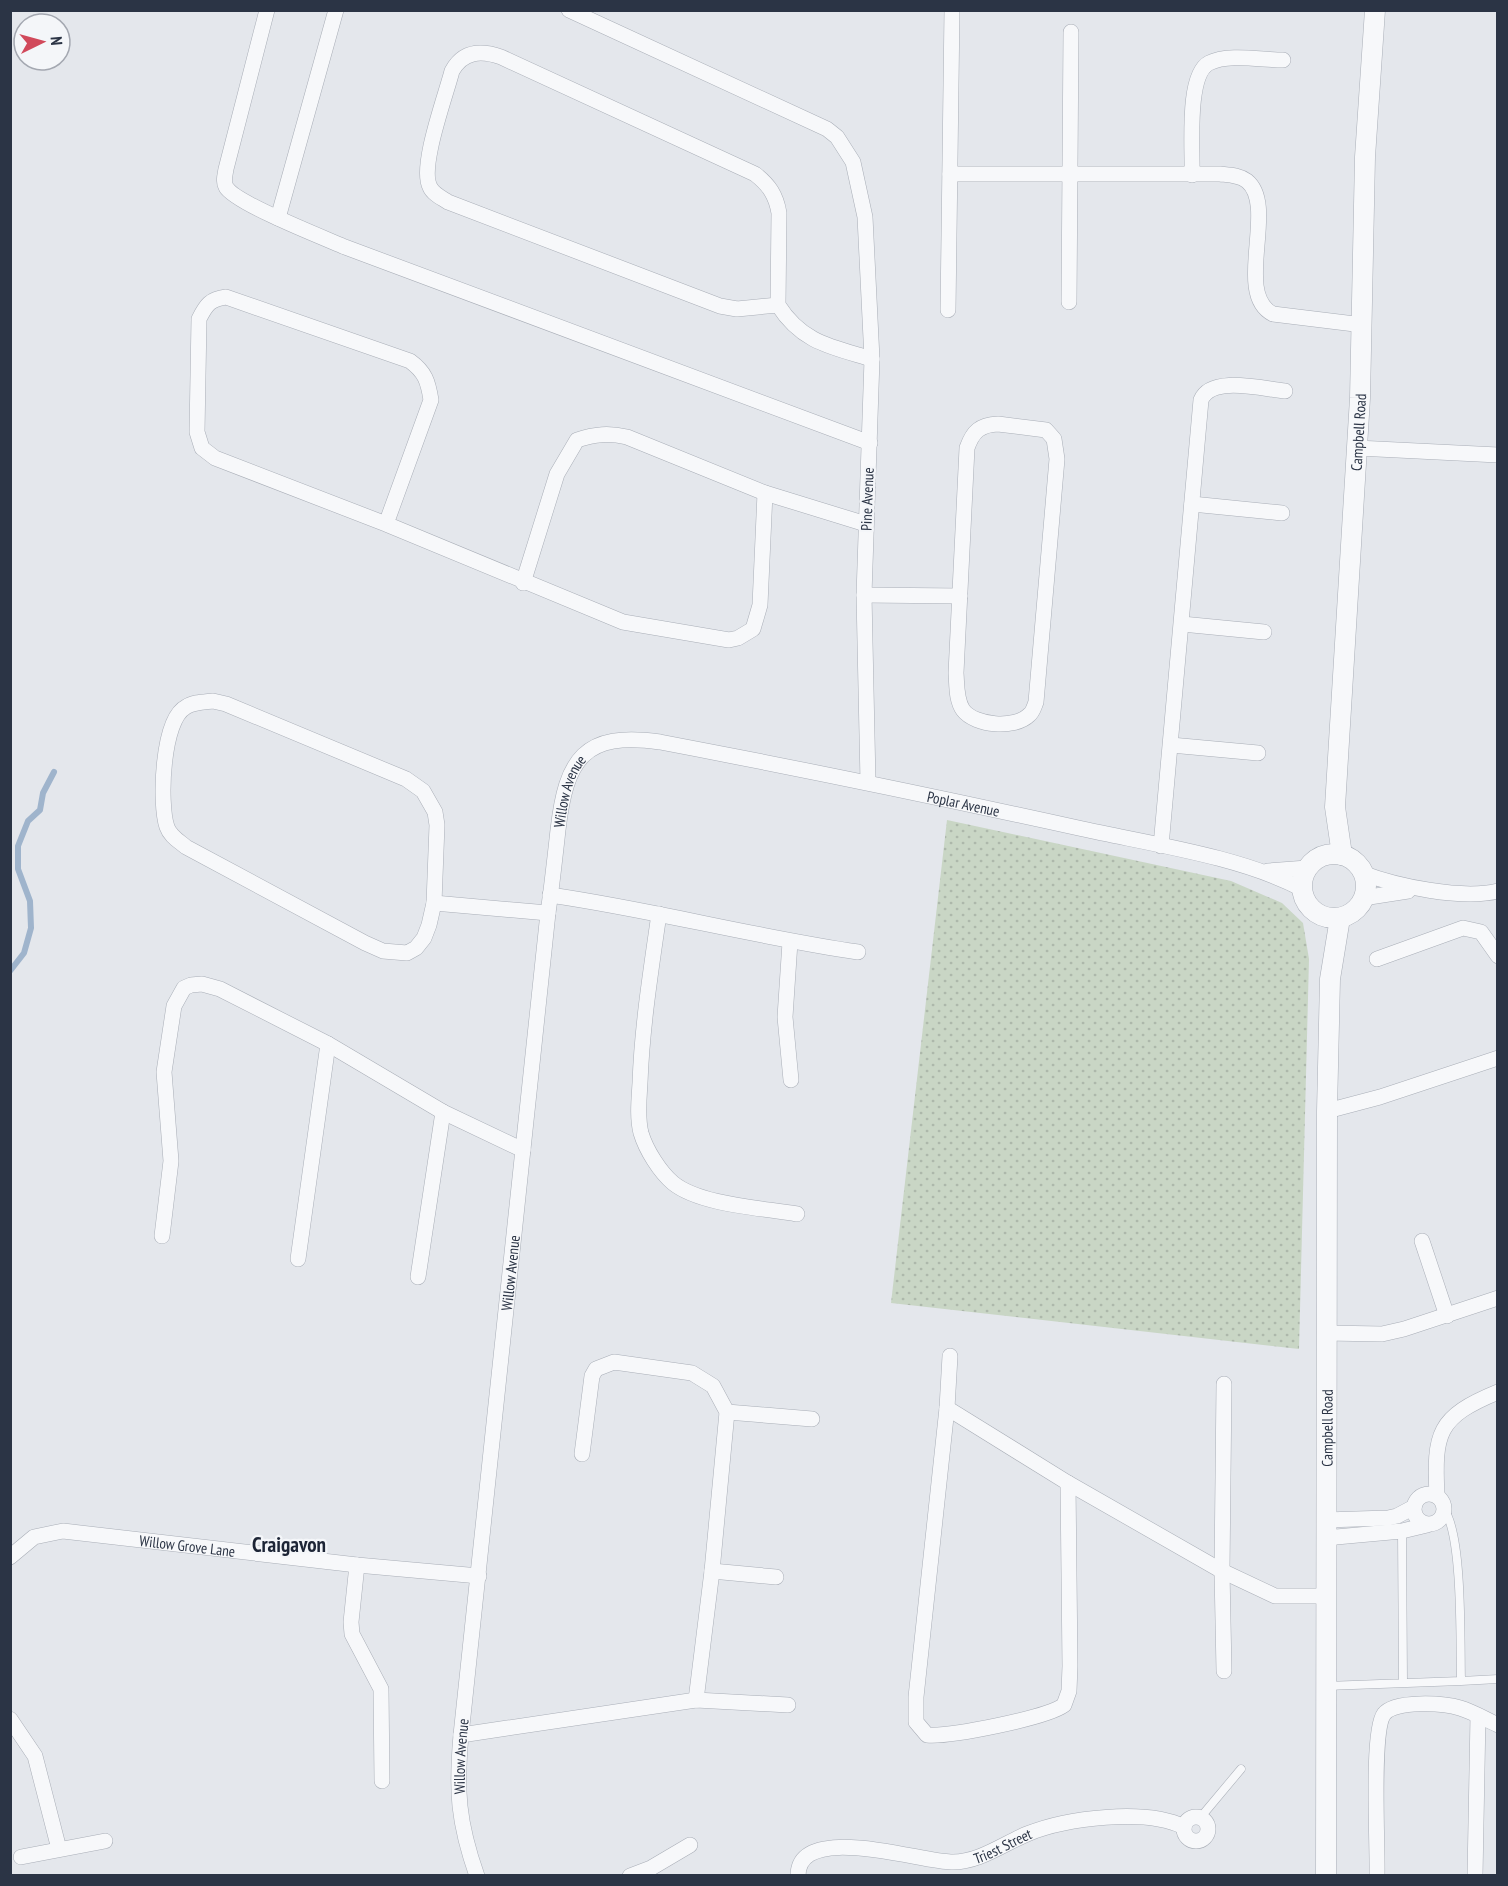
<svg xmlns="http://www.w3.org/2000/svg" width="1508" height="1886" font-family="'PT Sans Narrow',sans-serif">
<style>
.grass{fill:url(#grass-dots)}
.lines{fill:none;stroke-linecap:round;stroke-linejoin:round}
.stream{stroke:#9fb4cc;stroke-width:6}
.service-casing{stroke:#a9aeb7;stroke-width:9}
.minor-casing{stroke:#a9aeb7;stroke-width:16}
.tertiary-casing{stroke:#a9aeb7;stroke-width:21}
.service{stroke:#f7f8fa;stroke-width:8}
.minor{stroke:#f7f8fa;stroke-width:15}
.tertiary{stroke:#f7f8fa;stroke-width:20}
.labels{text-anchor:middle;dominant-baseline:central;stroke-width:4.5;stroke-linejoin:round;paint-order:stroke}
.street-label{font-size:15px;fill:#2b3445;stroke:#f4f6f9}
.district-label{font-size:21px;font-weight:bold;fill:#1d2536;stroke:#f4f6f9}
</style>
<defs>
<pattern id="grass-dots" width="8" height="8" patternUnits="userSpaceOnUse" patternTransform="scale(1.5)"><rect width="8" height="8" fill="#c9d6c5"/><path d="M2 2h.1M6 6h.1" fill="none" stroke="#adb8ab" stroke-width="1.8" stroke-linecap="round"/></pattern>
</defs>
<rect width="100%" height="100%" fill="#e4e7ec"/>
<path class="grass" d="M 947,820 L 1231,881 L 1282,903 L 1303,923 L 1309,959 L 1299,1349 L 891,1303 Z"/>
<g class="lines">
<path class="stream" d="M 10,971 L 24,953 L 31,928 L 30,901 L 18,869 L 18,846 L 28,821 L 40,810 L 43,793 L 54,772"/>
<defs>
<path id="service" d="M 1402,1531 L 1403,1683
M 1461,1681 L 1498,1679
M 1326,1686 L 1461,1681 C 1460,1645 1463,1539 1445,1511
M 1200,1818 L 1241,1769"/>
<g id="minor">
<path d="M 267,10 L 226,169 C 225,175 223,182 226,187 C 235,203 324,238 345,247 L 870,443"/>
<path d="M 569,10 L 827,129 L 837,137 L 853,162 L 865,217 L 872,359 L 864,595 L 868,782"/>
<path d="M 950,174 L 1220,174 C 1229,175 1239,175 1247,181 C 1278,206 1233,294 1273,314 L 1363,325"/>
<path d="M 1192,175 C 1193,150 1186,75 1209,63 C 1228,53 1262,60 1283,60"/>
<path d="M 278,218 L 336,10"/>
<path d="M 1069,302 L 1071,32"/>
<path d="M 778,305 L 737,309 L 720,306 L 448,202 C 442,198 433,194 430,187 C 419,167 446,95 452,71 C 463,51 481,50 501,57 L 755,174 C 769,185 776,195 779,213 L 778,305 C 802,343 832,347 872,359"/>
<path d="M 948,310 L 952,10"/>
<path d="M 998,424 L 1046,430 L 1054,439 L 1057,459 L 1036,702 C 1034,707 1033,712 1029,715 C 1015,729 975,726 963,710 C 956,700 957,685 956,673 L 967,448 C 973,431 980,425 998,424 Z"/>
<path d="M 1357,448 L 1498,455"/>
<path d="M 1192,504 L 1282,513"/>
<path d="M 386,524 L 431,400 C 428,381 425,372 410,361 L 226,297 C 210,299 206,305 199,319 L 197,432 L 202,448 L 215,458 L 386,524 L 623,622 L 729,640 L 738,638 L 753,629 L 760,605 L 765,493"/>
<path d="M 523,583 L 557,474 L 577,440 C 595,434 609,433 627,437 L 765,493 L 866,524"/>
<path d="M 864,595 L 960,596"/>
<path d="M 1182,624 L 1264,632"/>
<path d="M 213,701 L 226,704 L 406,779 L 423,791 L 435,812 L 437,825 L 434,903 L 429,925 L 424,938 L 416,948 L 407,953 L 383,951 L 365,943 L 186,847 C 179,841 170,836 167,827 C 159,804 162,719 186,707 C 193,702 204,702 213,701 Z"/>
<path d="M 1171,745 L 1258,753"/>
<path d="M 1161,846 L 1201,400 C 1211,375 1263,389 1285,391"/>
<path d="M 1268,871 L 1307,868"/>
<path d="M 1362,873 C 1396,886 1462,900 1498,891"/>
<path d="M 550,895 C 654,910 755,937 858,952"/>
<path d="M 1363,898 L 1408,891"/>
<path d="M 434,903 L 548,913"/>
<path d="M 659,914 C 651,970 642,1026 640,1083 C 639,1099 637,1118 641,1133 C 646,1150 660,1172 673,1183 C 700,1205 763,1208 797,1214"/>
<path d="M 790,942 L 785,1017 L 791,1080"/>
<path d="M 1377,959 L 1463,928 L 1481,932 L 1498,956"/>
<path d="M 1327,1111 L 1380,1097 L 1498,1058"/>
<path d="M 162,1236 L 171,1161 L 164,1072 L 174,1006 L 184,988 L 191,985 L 202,984 L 220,989 L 328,1044 L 443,1112 L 523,1150"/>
<path d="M 1422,1241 L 1447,1316"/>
<path d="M 298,1259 L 328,1044"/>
<path d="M 418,1277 L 443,1112"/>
<path d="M 1326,1333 L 1382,1334 L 1404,1329 L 1498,1298"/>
<path d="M 950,1356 L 947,1408 L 916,1697 L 916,1722 L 927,1735 C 950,1737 1046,1718 1064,1705 L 1069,1691 L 1070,1666 L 1068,1483"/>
<path d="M 1224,1384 L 1222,1571 L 1224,1671"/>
<path d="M 947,1408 L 1068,1483 L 1222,1571 L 1275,1596 L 1325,1596"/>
<path d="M 727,1412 L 812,1419"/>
<path d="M 582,1454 L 592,1376 L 596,1369 L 614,1362 L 692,1373 L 713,1386 L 727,1412 L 712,1571 L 696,1700"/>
<circle cx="1429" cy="1509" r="15"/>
<path d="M 1437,1496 C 1434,1433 1437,1417 1498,1392"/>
<path d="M 1325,1520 L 1388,1518 L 1397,1516 L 1414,1507"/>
<path d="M 1325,1538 L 1402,1531 L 1427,1525"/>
<path id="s1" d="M 10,1557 L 34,1537 L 63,1531 L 357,1565 L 479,1576"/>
<path d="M 357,1565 L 351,1622 L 352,1634 L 381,1689 L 382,1781"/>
<path d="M 712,1571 L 776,1577"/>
<path d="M 10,1719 L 35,1756 L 59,1849"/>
<path d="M 461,1735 L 696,1700 L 788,1705"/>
<circle cx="1196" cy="1829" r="12"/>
<path d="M 21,1857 L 105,1841"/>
<path id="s2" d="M 477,1876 C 458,1822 456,1791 461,1735 L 548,913 C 552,885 555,857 558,830 C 566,759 584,731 660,742 C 802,769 942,798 1083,829 C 1151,844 1242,857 1302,889"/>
<path d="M 630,1876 L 651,1868 L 690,1845"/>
<path id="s3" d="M 798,1876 C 798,1821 921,1862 951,1862 C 978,1863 1003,1844 1027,1834 C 1066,1818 1146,1808 1184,1827"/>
<path d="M 1377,1876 C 1378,1848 1371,1731 1384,1714 C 1394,1700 1444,1703 1460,1708 C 1473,1712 1485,1719 1498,1725"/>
<path d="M 1475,1876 L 1478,1716"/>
</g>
<g id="tertiary">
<circle cx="1334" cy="886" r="32"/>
<path id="s4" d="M 1342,855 L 1335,807 L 1360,398 L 1365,157 L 1375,10"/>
<path id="s5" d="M 1326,1876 L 1327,1111 L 1330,979 L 1340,918"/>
</g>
</defs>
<use href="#service" class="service-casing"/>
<use href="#minor" class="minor-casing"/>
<use href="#tertiary" class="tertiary-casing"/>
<use href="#service" class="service"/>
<use href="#minor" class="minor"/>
<use href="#tertiary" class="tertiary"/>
</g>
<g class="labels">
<g class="street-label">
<text stroke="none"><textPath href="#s4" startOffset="424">Campbell Road</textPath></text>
<text transform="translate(867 499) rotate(-88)">Pine Avenue</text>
<text stroke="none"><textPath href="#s2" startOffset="1094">Willow Avenue</textPath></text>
<text stroke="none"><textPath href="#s2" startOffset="1524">Poplar Avenue</textPath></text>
<text stroke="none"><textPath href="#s2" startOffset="608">Willow Avenue</textPath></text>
<text stroke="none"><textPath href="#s5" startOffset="448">Campbell Road</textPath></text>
<text stroke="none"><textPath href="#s1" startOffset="186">Willow Grove Lane</textPath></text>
<text stroke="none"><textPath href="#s2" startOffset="122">Willow Avenue</textPath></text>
<text stroke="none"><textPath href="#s3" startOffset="224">Triest Street</textPath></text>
</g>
<g class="district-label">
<text x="289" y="1544">Craigavon</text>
</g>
</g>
<rect width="1508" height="1886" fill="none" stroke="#2b3445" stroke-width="24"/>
<g transform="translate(42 42) rotate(85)"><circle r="28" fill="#f4f6f9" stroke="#a4a8b1" stroke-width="1.5"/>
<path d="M0-4.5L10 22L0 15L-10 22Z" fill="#d1495b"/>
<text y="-9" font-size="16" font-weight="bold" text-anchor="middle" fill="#2b3445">N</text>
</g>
</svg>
